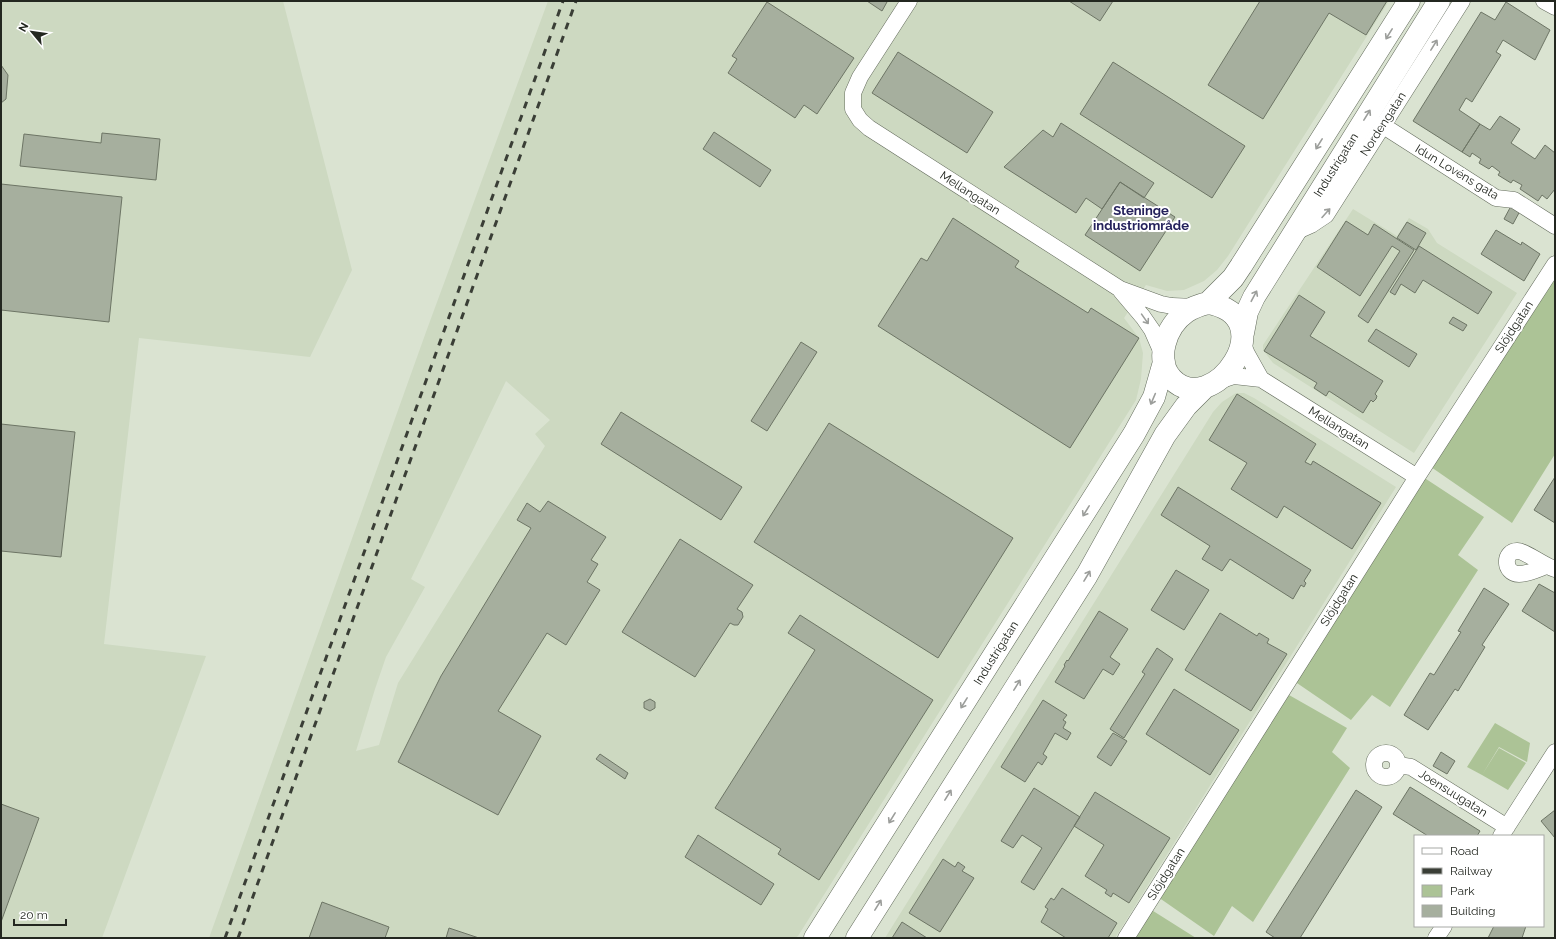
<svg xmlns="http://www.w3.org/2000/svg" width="1556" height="939" font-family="Raleway,sans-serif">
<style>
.built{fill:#cdd9c1;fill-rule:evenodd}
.green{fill:#acc396}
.building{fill:#a6af9e;stroke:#6d7565}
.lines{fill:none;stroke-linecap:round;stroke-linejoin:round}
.street-casing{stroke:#646c5d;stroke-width:17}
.secondary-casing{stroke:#646c5d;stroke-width:23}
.street{stroke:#fff;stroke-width:16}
.secondary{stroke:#fff;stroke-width:22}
.rail{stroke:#3a3e36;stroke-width:3;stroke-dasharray:7 7;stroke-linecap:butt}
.oneway{stroke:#9c9e9b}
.labels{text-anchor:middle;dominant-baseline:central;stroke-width:4;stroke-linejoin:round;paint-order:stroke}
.street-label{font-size:12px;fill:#232720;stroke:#fff}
.neighbourhood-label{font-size:13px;font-weight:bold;fill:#24215b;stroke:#fff}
</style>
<rect width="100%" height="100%" fill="#dae3d1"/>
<path class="built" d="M 1,1 L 283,1 L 352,270 L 310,357 L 139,338 L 104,644 L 206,656 L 102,938 L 1,938 Z
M 548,1 L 1389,1 L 1228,256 L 1217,270 L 1204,281 L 1184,290 L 1167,291 L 1146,285 L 1124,318 L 1139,338 L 1143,353 L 1141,379 L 1136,400 L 798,936 L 795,938 L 209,938 L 426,332 ZM 506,381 L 550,420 L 535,434 L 545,446 L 398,683 L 379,745 L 356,751 L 375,689 L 386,657 L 425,587 L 411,579 Z
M 1353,209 L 1397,236 L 1409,218 L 1428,229 L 1437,243 L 1517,293 L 1414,453 L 1273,363 L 1263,350 L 1263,345 Z
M 1236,393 L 1244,393 L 1254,398 L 1396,487 L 1115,938 L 885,938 L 1213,412 L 1222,402 Z"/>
<path class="green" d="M 1555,278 L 1555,454 L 1512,523 L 1431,467 Z
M 1423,477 L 1484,517 L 1458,555 L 1478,570 L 1390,707 L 1372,695 L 1351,720 L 1294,681 Z
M 1289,695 L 1347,728 L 1332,752 L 1350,768 L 1253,922 L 1232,906 L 1214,936 L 1158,897 Z
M 1495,723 L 1530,743 L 1527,762 L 1499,747 L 1482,775 L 1467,767 Z
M 1499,748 L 1526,763 L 1508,790 L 1482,775 Z
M 1150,909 L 1196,938 L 1132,938 Z"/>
<path class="building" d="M 867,1 L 885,1 L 887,2 L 882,11 Z
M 1069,1 L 1113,1 L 1100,21 Z
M 1260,1 L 1387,1 L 1366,35 L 1329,13 L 1263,119 L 1208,85 Z
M 767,2 L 854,58 L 817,114 L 804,105 L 795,118 L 728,73 L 737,59 L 732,56 Z
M 1506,2 L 1550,30 L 1535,60 L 1503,40 L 1496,52 L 1501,55 L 1472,102 L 1466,98 L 1459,110 L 1480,124 L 1462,152 L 1413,121 L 1481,12 L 1495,20 Z
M 898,52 L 993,112 L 967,153 L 872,93 Z
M 1113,62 L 1245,146 L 1212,198 L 1080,114 Z
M 1,65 L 8,75 L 6,99 L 1,103 Z
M 1500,116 L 1520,129 L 1511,143 L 1535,159 L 1545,145 L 1555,153 L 1555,189 L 1547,199 L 1542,195 L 1538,201 L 1520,189 L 1522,185 L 1513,180 L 1511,183 L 1498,175 L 1500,172 L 1492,166 L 1489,169 L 1479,163 L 1481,159 L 1472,153 L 1470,157 L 1462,152 L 1480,124 L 1490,130 Z
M 1061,123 L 1154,183 L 1144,198 L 1120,182 L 1102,209 L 1086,198 L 1076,213 L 1004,167 L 1043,130 L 1053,137 Z
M 714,132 L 771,170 L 760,187 L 703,149 Z
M 102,133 L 160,139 L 156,180 L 20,166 L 24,134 L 101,143 Z
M 1120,182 L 1175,217 L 1140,271 L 1085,235 Z
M 1,184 L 122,197 L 109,322 L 1,310 Z
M 1511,206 L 1520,211 L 1513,224 L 1504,219 Z
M 953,218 L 1019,261 L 1015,267 L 1088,313 L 1091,308 L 1139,338 L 1070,448 L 878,326 L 921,258 L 927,261 Z
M 1346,221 L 1368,235 L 1374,224 L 1414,250 L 1368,323 L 1358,316 L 1400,251 L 1392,246 L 1360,296 L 1317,267 Z
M 1407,222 L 1426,233 L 1416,250 L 1397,238 Z
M 1496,230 L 1521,245 L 1522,242 L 1540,254 L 1524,281 L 1481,254 Z
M 1419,246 L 1492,292 L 1478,314 L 1423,280 L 1415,293 L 1401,284 L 1395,295 L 1390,292 Z
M 1299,295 L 1325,312 L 1310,336 L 1383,381 L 1375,394 L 1377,396 L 1376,399 L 1373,402 L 1371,400 L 1363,413 L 1329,391 L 1326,396 L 1314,388 L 1317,383 L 1264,351 Z
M 1453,317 L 1467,325 L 1463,331 L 1449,323 Z
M 1376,329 L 1417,354 L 1409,367 L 1368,341 Z
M 801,342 L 817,352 L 767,431 L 751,421 Z
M 1237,394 L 1316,444 L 1305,462 L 1311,465 L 1313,461 L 1381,503 L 1352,549 L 1284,506 L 1277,518 L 1231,489 L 1247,463 L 1209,440 Z
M 621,412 L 742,487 L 721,520 L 601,444 Z
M 829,423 L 1013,538 L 938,658 L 754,542 Z
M 1,424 L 75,432 L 61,557 L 1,551 Z
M 1555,477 L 1555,523 L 1534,510 Z
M 1178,487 L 1311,570 L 1304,581 L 1306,583 L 1304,587 L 1301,585 L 1293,599 L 1230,559 L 1222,571 L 1202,559 L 1210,546 L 1161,515 Z
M 548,501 L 606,537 L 591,560 L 598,564 L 587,582 L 600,590 L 566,645 L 547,633 L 498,711 L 541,736 L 498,815 L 398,762 L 441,676 L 531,528 L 517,520 L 527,503 L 540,512 Z
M 680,539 L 753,585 L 737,609 L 742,612 L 743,617 L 738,625 L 734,625 L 730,623 L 695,677 L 622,632 Z
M 1176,570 L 1209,590 L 1184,630 L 1151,610 Z
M 1539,584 L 1555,593 L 1555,632 L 1522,611 Z
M 1484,588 L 1509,604 L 1482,645 L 1485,647 L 1458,691 L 1455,689 L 1428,730 L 1404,715 L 1430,673 L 1434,675 L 1461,632 L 1458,631 Z
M 1099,611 L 1128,629 L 1110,657 L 1120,664 L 1113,675 L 1103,669 L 1084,699 L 1055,682 L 1065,666 L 1064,665 L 1067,660 L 1068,661 Z
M 1220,613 L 1257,636 L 1259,633 L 1269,639 L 1267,643 L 1287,654 L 1251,711 L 1185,670 Z
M 800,615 L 933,700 L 819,880 L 778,854 L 781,849 L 715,808 L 815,650 L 788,633 Z
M 1157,648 L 1173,659 L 1124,738 L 1110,729 L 1145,674 L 1142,672 Z
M 1174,689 L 1239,730 L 1210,775 L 1146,734 Z
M 650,699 L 655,702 L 655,708 L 650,711 L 644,708 L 644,702 Z
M 1043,700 L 1067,715 L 1063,720 L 1066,722 L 1063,728 L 1071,733 L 1067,740 L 1055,733 L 1043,754 L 1047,757 L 1042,765 L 1038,762 L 1025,782 L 1001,767 Z
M 1113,733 L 1127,741 L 1111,766 L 1097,757 Z
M 1441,752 L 1455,761 L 1447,774 L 1433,766 Z
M 600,754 L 628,773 L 625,779 L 596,759 Z
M 1410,787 L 1480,831 L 1477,836 L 1428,836 L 1393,814 Z
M 1034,788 L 1080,817 L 1034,890 L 1021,882 L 1042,848 L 1022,835 L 1013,848 L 1001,841 Z
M 1356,790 L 1382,807 L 1300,938 L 1275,938 L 1266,932 Z
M 1095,792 L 1170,838 L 1129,903 L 1113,893 L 1111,897 L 1105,893 L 1107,890 L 1085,876 L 1104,845 L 1074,826 Z
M 1,804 L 39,818 L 1,922 Z
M 1555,810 L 1555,838 L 1541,821 Z
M 698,835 L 774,884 L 761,905 L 685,857 Z
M 943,859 L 955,867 L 958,862 L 965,867 L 962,871 L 974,878 L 940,932 L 909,913 Z
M 1062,888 L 1117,923 L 1108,938 L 1066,938 L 1041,922 L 1048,909 L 1045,907 L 1051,898 L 1054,900 Z
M 322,902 L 389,927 L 385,938 L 309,938 Z
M 902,922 L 927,938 L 892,938 Z
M 1494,926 L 1526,926 L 1522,938 L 1488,938 Z
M 449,928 L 479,938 L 446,938 Z"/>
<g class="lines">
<defs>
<path id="street" d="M 909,1 L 860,77 L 853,93 L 853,109 L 860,120 L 869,128 L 1120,289 L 1161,304 L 1172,306 L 1195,307
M 1544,1 L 1555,7
M 1382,125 L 1496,198 L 1514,200 L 1555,226
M 1293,233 L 1311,225 L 1326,215 L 1462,1
M 1121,291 L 1143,317 L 1152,330 L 1163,355
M 1242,342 L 1247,354 L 1261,379
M 1216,382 L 1234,376 L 1261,379 L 1417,477
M 1546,566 C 1538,569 1528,574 1519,574 C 1503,574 1503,550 1518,551 C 1525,551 1544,566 1555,569
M1374 765a12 12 0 1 1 24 0a12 12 0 1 1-24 0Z
M 1398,765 L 1411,767 L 1507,827
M 1501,836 L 1555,752
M 1126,938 L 1417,477 L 1555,264
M 1436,938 L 1444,926"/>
<path id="secondary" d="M 1208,303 L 1233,278 L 1241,266 L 1409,1
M 1208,303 C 1286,317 1212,421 1172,379 C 1154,360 1166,326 1186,312 C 1193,307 1200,305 1208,303 Z
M 1243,333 L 1247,312 L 1254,297 L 1439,1
M 815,938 L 1134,434 L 1154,397 L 1164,362
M 857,938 L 1087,575 L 1165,435 L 1186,406 L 1203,389"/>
</defs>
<use href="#street" class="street-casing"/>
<use href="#secondary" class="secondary-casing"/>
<use href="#street" class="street"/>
<use href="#secondary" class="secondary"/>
<path class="rail" d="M 225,938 L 563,1
M 238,938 L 576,1"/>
</g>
<defs><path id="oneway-shaft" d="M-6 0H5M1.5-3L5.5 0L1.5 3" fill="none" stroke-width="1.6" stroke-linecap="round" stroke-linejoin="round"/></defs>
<g class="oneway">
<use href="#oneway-shaft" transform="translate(1389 34) rotate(122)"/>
<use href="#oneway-shaft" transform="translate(1434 45) rotate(-58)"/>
<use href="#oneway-shaft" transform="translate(1367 115) rotate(-58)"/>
<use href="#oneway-shaft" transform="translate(1319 144) rotate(122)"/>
<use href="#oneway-shaft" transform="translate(1326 213) rotate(-48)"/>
<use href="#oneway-shaft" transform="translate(1254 296) rotate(-62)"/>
<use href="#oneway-shaft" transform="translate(1145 319) rotate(55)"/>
<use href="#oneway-shaft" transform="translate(1153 399) rotate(113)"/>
<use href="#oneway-shaft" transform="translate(1086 511) rotate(122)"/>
<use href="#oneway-shaft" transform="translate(1087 576) rotate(-59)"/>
<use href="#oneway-shaft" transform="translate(1017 685) rotate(-58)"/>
<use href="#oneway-shaft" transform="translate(964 703) rotate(122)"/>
<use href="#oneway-shaft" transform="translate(948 795) rotate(-58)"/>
<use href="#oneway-shaft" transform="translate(892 818) rotate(122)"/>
<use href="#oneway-shaft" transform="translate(878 905) rotate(-58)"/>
</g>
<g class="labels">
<g class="street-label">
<text transform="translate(1383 124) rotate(-57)">Nordengatan</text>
<text transform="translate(1336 165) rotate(-58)">Industrigatan</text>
<text transform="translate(1457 172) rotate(31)">Idun Lovéns gata</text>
<text transform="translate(970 193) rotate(33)">Mellangatan</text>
<text transform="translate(1514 327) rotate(-57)">Slöjdgatan</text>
<text transform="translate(1339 428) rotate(32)">Mellangatan</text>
<text transform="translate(1339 600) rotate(-58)">Slöjdgatan</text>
<text transform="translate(996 653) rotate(-58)">Industrigatan</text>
<text transform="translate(1453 793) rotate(32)">Joensuugatan</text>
<text transform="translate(1166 874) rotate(-58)">Slöjdgatan</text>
</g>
<g class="neighbourhood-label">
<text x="1141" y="210">Steninge<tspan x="1141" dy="15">industriområde</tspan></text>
</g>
</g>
<rect width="1556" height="939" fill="none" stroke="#232720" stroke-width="4"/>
<rect x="1414" y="835" width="130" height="92" fill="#ffffff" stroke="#a7a9a6"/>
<rect x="1422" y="848" width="20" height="6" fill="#ffffff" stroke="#a7a9a6"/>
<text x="1450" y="855" font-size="12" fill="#232720">Road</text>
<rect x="1422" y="868" width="20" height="6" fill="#3a3e36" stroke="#a7a9a6"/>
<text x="1450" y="875" font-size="12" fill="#232720">Railway</text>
<rect x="1422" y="885" width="20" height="12" fill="#acc396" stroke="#a7a9a6"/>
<text x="1450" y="895" font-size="12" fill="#232720">Park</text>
<rect x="1422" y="905" width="20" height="12" fill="#a6af9e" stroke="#a7a9a6"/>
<text x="1450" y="915" font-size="12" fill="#232720">Building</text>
<g transform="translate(32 32) rotate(299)" stroke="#ffffff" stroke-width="3" paint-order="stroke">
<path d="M0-3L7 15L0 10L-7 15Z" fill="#232720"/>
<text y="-6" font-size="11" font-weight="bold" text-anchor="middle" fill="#232720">N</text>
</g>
<path d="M14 919v6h52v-6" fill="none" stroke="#232720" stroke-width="2"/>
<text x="20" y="919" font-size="12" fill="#232720" stroke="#ffffff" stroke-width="3" paint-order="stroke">20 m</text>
</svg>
